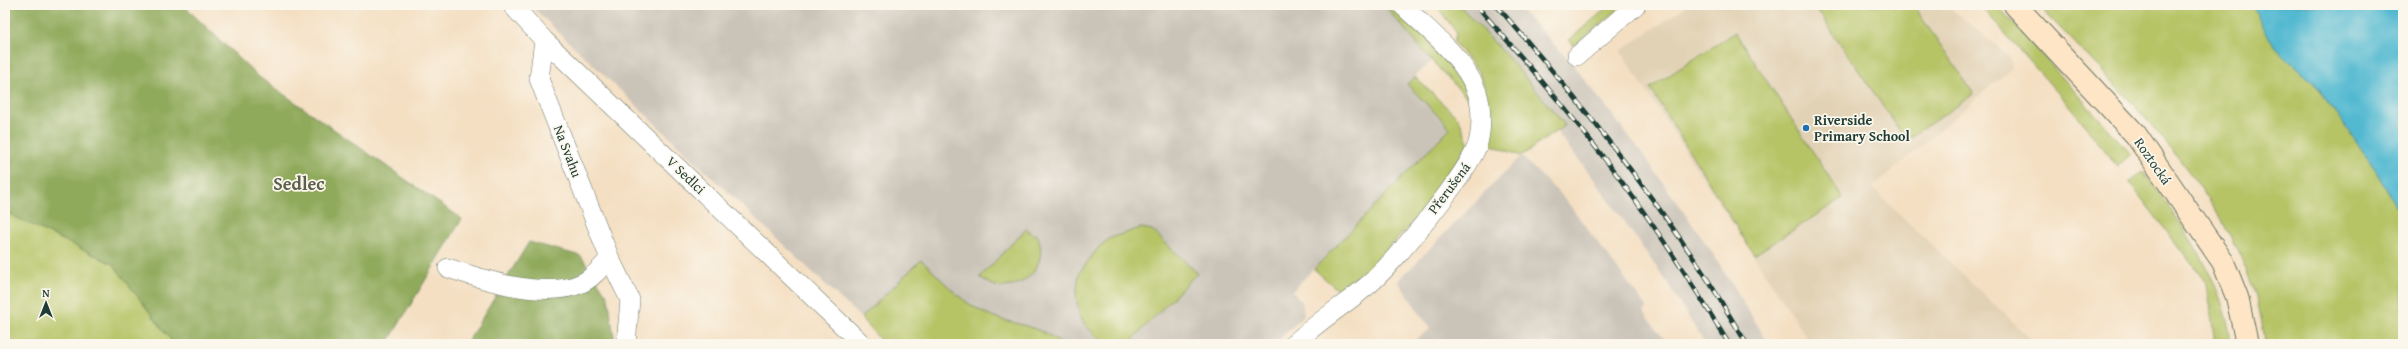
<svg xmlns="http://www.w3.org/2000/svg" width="2408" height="349" font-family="'Gentium Book Plus',serif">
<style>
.built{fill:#e2d2b5}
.industrial{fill:#cac3b8}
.green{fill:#b6c466;stroke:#6a804d}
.forest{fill:#90aa5b;stroke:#587448}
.water{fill:#53b9d1;stroke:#397b82}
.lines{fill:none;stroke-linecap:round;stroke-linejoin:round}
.minor-casing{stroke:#6a7666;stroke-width:20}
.secondary-casing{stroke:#6a7666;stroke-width:24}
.minor{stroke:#fff;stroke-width:19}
.secondary{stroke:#fde5c5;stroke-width:22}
.rail-casing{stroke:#1f3d34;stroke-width:4.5}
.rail{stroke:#fbf7ec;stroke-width:3;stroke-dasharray:9;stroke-linecap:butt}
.poi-dot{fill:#1f6fb2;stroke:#fbf7ec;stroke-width:1.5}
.labels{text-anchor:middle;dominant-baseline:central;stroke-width:3.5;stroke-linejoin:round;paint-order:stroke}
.poi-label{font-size:14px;font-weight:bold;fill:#1f3d34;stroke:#fbf7ec;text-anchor:start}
.street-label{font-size:14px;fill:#1f3d34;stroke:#fbf7ec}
.district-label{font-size:18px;font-weight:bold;fill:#5a604c;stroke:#fbf7ec}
</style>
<rect width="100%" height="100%" fill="#fbf7ec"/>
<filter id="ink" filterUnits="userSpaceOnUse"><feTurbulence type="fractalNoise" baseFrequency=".025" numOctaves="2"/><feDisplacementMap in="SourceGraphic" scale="8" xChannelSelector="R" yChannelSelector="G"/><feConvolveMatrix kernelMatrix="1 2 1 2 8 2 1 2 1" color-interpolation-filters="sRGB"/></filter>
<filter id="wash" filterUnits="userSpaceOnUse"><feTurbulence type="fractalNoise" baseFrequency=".012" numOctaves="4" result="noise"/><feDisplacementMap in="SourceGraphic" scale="16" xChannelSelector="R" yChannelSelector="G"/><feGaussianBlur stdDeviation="0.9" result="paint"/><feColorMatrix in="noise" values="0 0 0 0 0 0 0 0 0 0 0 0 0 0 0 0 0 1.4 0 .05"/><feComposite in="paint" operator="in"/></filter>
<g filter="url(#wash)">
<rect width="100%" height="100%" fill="#f4dfc2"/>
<path class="built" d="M 1688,5 L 1947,5 L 2010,57 L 2012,68 L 1872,188 L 2036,344 L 1811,344 L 1620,51 Z"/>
<path class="industrial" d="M 530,5 L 1384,5 L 1432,61 L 1407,84 L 1451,128 L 1292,291 L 1302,302 L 1304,316 L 1274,344 L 884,344 L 861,318 Z
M 1449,5 L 1516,5 L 1569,60 L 1636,145 L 1712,252 L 1769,344 L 1705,344 L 1667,282 L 1594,179 L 1526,93 Z
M 1521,156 L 1565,199 L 1647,308 L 1643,311 L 1668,344 L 1410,344 L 1430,329 L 1398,281 Z"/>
<path class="green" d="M 1384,5 L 1391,5 C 1419,32 1458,61 1469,100 L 1432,61 Z
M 1436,5 L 1459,5 L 1506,55 L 1565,125 L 1521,156 L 1489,144 L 1486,92 L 1479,72 L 1454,43 L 1456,32 Z
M 1610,5 L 1624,5 L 1574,46 L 1569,40 Z
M 1814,5 L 1913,5 L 1974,94 L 1906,140 Z
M 1980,5 L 1997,5 L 2131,154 L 2117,167 L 2072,109 Z
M 2038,5 L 2247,5 L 2255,11 L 2275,48 L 2314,83 L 2368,158 L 2403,217 L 2403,344 L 2265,344 C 2253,213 2124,95 2038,5 Z
M 1735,32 L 1843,198 L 1754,255 L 1650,88 Z
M 1415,77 L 1459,119 L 1469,144 C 1436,199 1391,253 1338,290 L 1314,269 L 1450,128 L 1407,84 Z
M 2143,172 C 2181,223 2224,279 2231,344 L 2215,344 L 2207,284 L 2129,182 Z
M 5,212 L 113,264 L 174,344 L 5,344 Z
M 1141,228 L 1152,230 L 1197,273 L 1128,344 L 1104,344 L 1085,325 L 1080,317 L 1076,297 L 1079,273 L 1099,247 L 1110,238 Z
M 1026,229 L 1033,235 L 1036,233 C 1050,257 1031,287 1002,287 C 994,287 987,282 980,277 Z
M 921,260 C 940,277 957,298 979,310 C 1005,325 1039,323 1061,344 L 884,344 L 861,318 Z"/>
<path class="forest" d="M 5,5 L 183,5 L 259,77 L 462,219 L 387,344 L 174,344 L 113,264 L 5,212 Z
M 529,242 L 581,256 L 608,297 L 615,344 L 466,344 Z"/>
<path class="water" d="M 2247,5 L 2403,5 L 2403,217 L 2368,158 L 2314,83 L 2275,48 L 2255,11 Z"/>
</g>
<g filter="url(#ink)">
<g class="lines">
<defs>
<path id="minor" d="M 512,5 L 544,40 L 862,344
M 544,40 L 539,79 L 610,259 L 630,300 L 626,344
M 1577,56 L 1636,5
M 448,268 C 484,280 546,300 582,283 C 592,279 602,266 610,259
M 1294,344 C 1317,322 1343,306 1367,286 C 1391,267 1471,170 1478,143 C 1482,128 1482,106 1477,92 C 1464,57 1428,30 1402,5"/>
<path id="secondary" d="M 2015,5 L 2136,135 L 2223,262 L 2237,297 L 2247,344"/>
</defs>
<use href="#minor" class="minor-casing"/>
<use href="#secondary" class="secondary-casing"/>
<use href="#minor" class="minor"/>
<use href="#secondary" class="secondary"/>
<defs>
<path id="rail" d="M 1476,5 C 1522,57 1568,110 1610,166 C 1653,222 1692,283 1729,344
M 1496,5 C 1567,86 1634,169 1694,259 C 1713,286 1729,316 1747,344"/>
</defs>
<use href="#rail" class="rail-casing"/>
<use href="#rail" class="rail"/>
</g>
</g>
<circle class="poi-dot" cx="1806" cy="128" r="4"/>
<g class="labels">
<g class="poi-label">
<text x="1814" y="120">Riverside<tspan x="1814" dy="16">Primary School</tspan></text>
</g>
<g class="street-label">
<text transform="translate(568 151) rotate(69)">Na Svahu</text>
<text transform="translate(2153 161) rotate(55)">Roztocká</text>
<text transform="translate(686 175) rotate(44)">V Sedlci</text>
<text transform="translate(1449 188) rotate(-53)">Přerušená</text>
</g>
<g class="district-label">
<text x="299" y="183">Sedlec</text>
</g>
</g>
<rect width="2408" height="349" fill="none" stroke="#fbf7ec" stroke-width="20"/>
<g transform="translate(46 303)" stroke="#fbf7ec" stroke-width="3" paint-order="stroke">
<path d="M0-3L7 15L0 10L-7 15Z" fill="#1f3d34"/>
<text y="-6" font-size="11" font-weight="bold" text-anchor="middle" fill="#1f3d34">N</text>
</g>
</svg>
